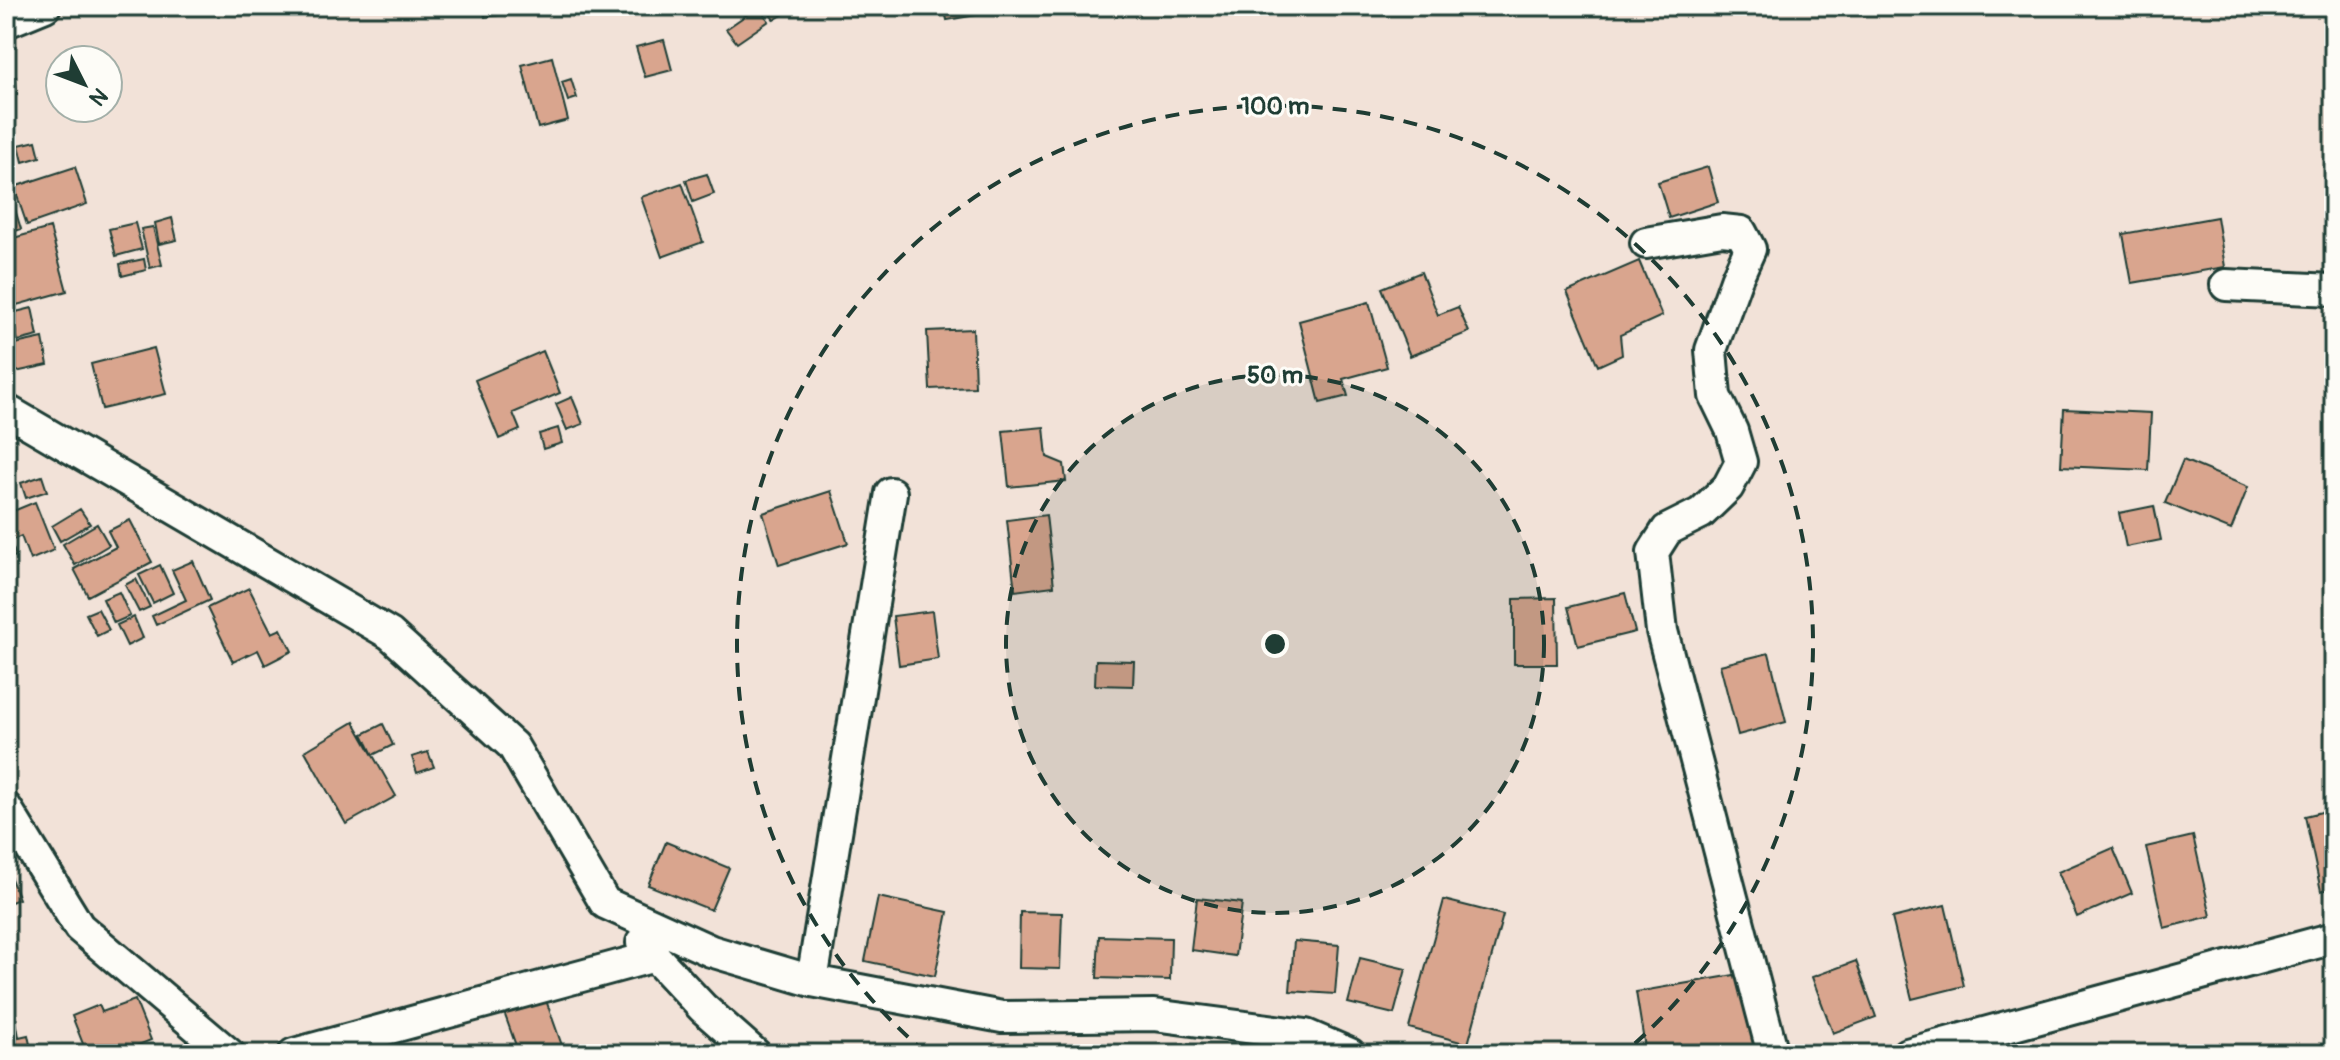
<svg xmlns="http://www.w3.org/2000/svg" width="2340" height="1060" font-family="Pangolin,sans-serif">
<style>
.building{fill:#d9a58e;stroke:#1f3d34;stroke-width:2}
.lines{fill:none;stroke-linecap:round;stroke-linejoin:round}
.minor-casing{stroke:#1f3d34;stroke-width:36}
.minor{stroke:#fdfcf7;stroke-width:30}
.ring{fill:none;stroke:#1f3d34;stroke-width:4;stroke-dasharray:14 10}
.centre{fill:#1f3d34;stroke:#fdfcf7;stroke-width:4}
.ring-label{font-size:24px;text-anchor:middle;font-weight:bold;fill:#1f3d34;stroke:#fdfcf7;stroke-width:6;stroke-linejoin:round;paint-order:stroke}
</style>
<rect width="100%" height="100%" fill="#f2e2d8"/>
<filter id="ink" filterUnits="userSpaceOnUse"><feTurbulence type="fractalNoise" baseFrequency=".0125" numOctaves="2"/><feDisplacementMap in="SourceGraphic" scale="16" xChannelSelector="R" yChannelSelector="G"/><feConvolveMatrix kernelMatrix="1 2 1 2 8 2 1 2 1" color-interpolation-filters="sRGB"/></filter>
<g filter="url(#ink)">
<path class="building" d="M 483,6 L 499,6 L 500,15 L 485,17 Z
M 765,6 L 797,6 L 774,20 Z
M 944,6 L 987,6 L 988,13 L 947,20 Z
M 758,7 L 769,21 L 737,43 L 726,29 Z
M 664,40 L 672,70 L 645,77 L 636,47 Z
M 552,57 L 568,120 L 538,128 L 522,65 Z
M 16,77 L 17,94 L 6,95 L 6,78 Z
M 571,79 L 577,98 L 568,101 L 562,82 Z
M 6,139 L 15,164 L 6,167 Z
M 36,141 L 40,157 L 23,162 L 19,145 Z
M 75,167 L 87,204 L 27,225 L 14,187 Z
M 1708,167 L 1718,202 L 1669,218 L 1658,182 Z
M 707,174 L 714,194 L 693,202 L 686,180 Z
M 682,183 L 703,242 L 662,257 L 641,197 Z
M 10,193 L 21,229 L 6,234 L 6,194 Z
M 2217,217 L 2225,267 L 2132,283 L 2123,234 Z
M 172,218 L 177,240 L 159,244 L 155,223 Z
M 135,223 L 142,249 L 116,256 L 109,229 Z
M 153,227 L 162,265 L 150,268 L 141,229 Z
M 50,228 L 67,291 L 6,308 L 6,240 Z
M 144,259 L 146,270 L 122,276 L 120,264 Z
M 1639,261 L 1662,316 L 1620,335 L 1622,355 L 1598,366 L 1567,292 Z
M 1421,272 L 1438,315 L 1458,307 L 1469,332 L 1410,356 L 1382,288 Z
M 1369,302 L 1387,367 L 1343,379 L 1348,396 L 1320,403 L 1299,321 Z
M 32,308 L 38,336 L 18,341 L 12,313 Z
M 6,317 L 13,338 L 6,340 Z
M 973,329 L 975,387 L 930,389 L 927,331 Z
M 43,338 L 48,365 L 6,374 L 6,346 Z
M 154,348 L 166,394 L 102,409 L 91,364 Z
M 543,351 L 560,393 L 513,413 L 520,430 L 499,439 L 475,380 Z
M 572,397 L 583,424 L 567,430 L 556,404 Z
M 2064,409 L 2151,413 L 2148,470 L 2061,466 Z
M 1044,427 L 1047,457 L 1064,464 L 1066,481 L 1009,487 L 1003,431 Z
M 558,428 L 562,443 L 543,449 L 539,434 Z
M 2183,460 L 2248,487 L 2231,530 L 2165,503 Z
M 42,476 L 47,491 L 26,498 L 21,483 Z
M 831,491 L 848,543 L 779,565 L 763,513 Z
M 35,502 L 54,550 L 30,560 L 21,536 L 6,543 L 6,514 Z
M 2154,506 L 2161,540 L 2126,547 L 2119,513 Z
M 80,509 L 90,524 L 60,541 L 52,526 Z
M 1046,515 L 1054,586 L 1015,591 L 1007,520 Z
M 130,520 L 152,562 L 88,596 L 74,569 L 116,547 L 108,531 Z
M 97,524 L 109,545 L 75,565 L 63,544 Z
M 11,543 L 16,556 L 6,560 L 6,545 Z
M 193,561 L 210,600 L 156,625 L 152,616 L 186,600 L 172,570 Z
M 160,565 L 173,593 L 153,603 L 139,575 Z
M 136,579 L 150,607 L 139,612 L 125,585 Z
M 249,588 L 272,633 L 281,629 L 292,651 L 265,665 L 258,650 L 233,662 L 207,608 Z
M 119,592 L 130,616 L 114,623 L 103,599 Z
M 1625,593 L 1635,632 L 1578,646 L 1568,607 Z
M 1556,598 L 1557,664 L 1514,664 L 1514,599 Z
M 98,609 L 109,630 L 97,636 L 86,614 Z
M 932,611 L 938,659 L 899,665 L 893,616 Z
M 134,617 L 143,638 L 127,646 L 117,625 Z
M 1769,653 L 1786,722 L 1738,735 L 1720,665 Z
M 1096,660 L 1134,661 L 1133,686 L 1095,685 Z
M 354,722 L 396,796 L 346,824 L 305,751 Z
M 383,724 L 393,745 L 373,755 L 363,734 Z
M 428,752 L 434,767 L 417,773 L 412,757 Z
M 2334,809 L 2334,888 L 2321,891 L 2305,816 Z
M 2193,836 L 2211,916 L 2164,928 L 2146,847 Z
M 666,842 L 729,868 L 711,910 L 648,885 Z
M 2113,848 L 2132,893 L 2077,917 L 2058,872 Z
M 8,871 L 19,899 L 6,904 L 6,872 Z
M 878,897 L 948,912 L 935,976 L 865,961 Z
M 1197,898 L 1242,903 L 1235,956 L 1191,950 Z
M 1444,900 L 1503,915 L 1468,1044 L 1409,1028 Z
M 1945,905 L 1964,986 L 1912,999 L 1892,918 Z
M 1020,912 L 1062,913 L 1060,969 L 1019,968 Z
M 1099,936 L 1171,938 L 1170,980 L 1097,978 Z
M 1294,941 L 1339,945 L 1335,994 L 1290,991 Z
M 1360,958 L 1406,969 L 1394,1014 L 1348,1003 Z
M 1856,961 L 1876,1017 L 1833,1033 L 1812,977 Z
M 1746,973 L 1760,1054 L 1646,1054 L 1636,992 Z
M 542,989 L 565,1054 L 519,1054 L 501,1004 Z
M 135,1000 L 151,1040 L 116,1054 L 87,1054 L 72,1016 L 99,1005 L 102,1012 Z
M 15,1015 L 19,1037 L 28,1035 L 32,1054 L 6,1054 L 6,1017 Z
M 2174,1046 L 2177,1054 L 2149,1054 Z
M 2048,1047 L 2050,1054 L 2023,1054 Z"/>
<g class="lines">
<defs>
<path id="minor" d="M 6,22 L 45,6
M 1646,243 L 1722,230 L 1741,232 L 1750,249 L 1736,280 L 1711,350 L 1715,396 L 1732,431 L 1741,462 L 1728,487 L 1701,513 L 1667,530 L 1653,552 L 1662,631 L 1773,1054
M 2226,285 L 2334,290
M 6,410 L 390,634 L 513,746 L 605,903 L 711,951 L 812,981 L 1002,1017 L 1154,1015 L 1306,1035 L 1350,1054
M 6,808 L 79,927 L 229,1054
M 642,943 L 703,1008 L 755,1054
M 812,981 L 891,493
M 294,1054 L 655,956
M 1907,1054 L 2334,938"/>
</defs>
<use href="#minor" class="minor-casing"/>
<use href="#minor" class="minor"/>
</g>
</g>
<circle cx="1275" cy="644" r="269" fill="#1f3d34" fill-opacity=".12"/>
<g class="ring">
<circle cx="1275" cy="644" r="269"/>
<path d="M926 1053A538 538 0 1 1 1624 1053"/>
</g>
<circle cx="1275" cy="644" r="12" class="centre"/>
<g class="ring-label">
<text x="1275" y="114">100 m</text>
<text x="1275" y="383">50 m</text>
</g>
<rect width="2340" height="1060" fill="none" stroke="#fdfcf7" stroke-width="32"/>
<rect x="16" y="16" width="2308" height="1028" fill="none" stroke="#1f3d34" stroke-width="3" filter="url(#ink)"/>
<g transform="translate(84 84) rotate(132)"><circle r="38" fill="#fdfcf7" stroke="#a4b0a9" stroke-width="2"/>
<path d="M0-6L14 30L0 20L-14 30Z" fill="#1f3d34"/>
<text y="-12" font-size="22" font-weight="bold" text-anchor="middle" fill="#1f3d34">N</text>
</g>
</svg>
